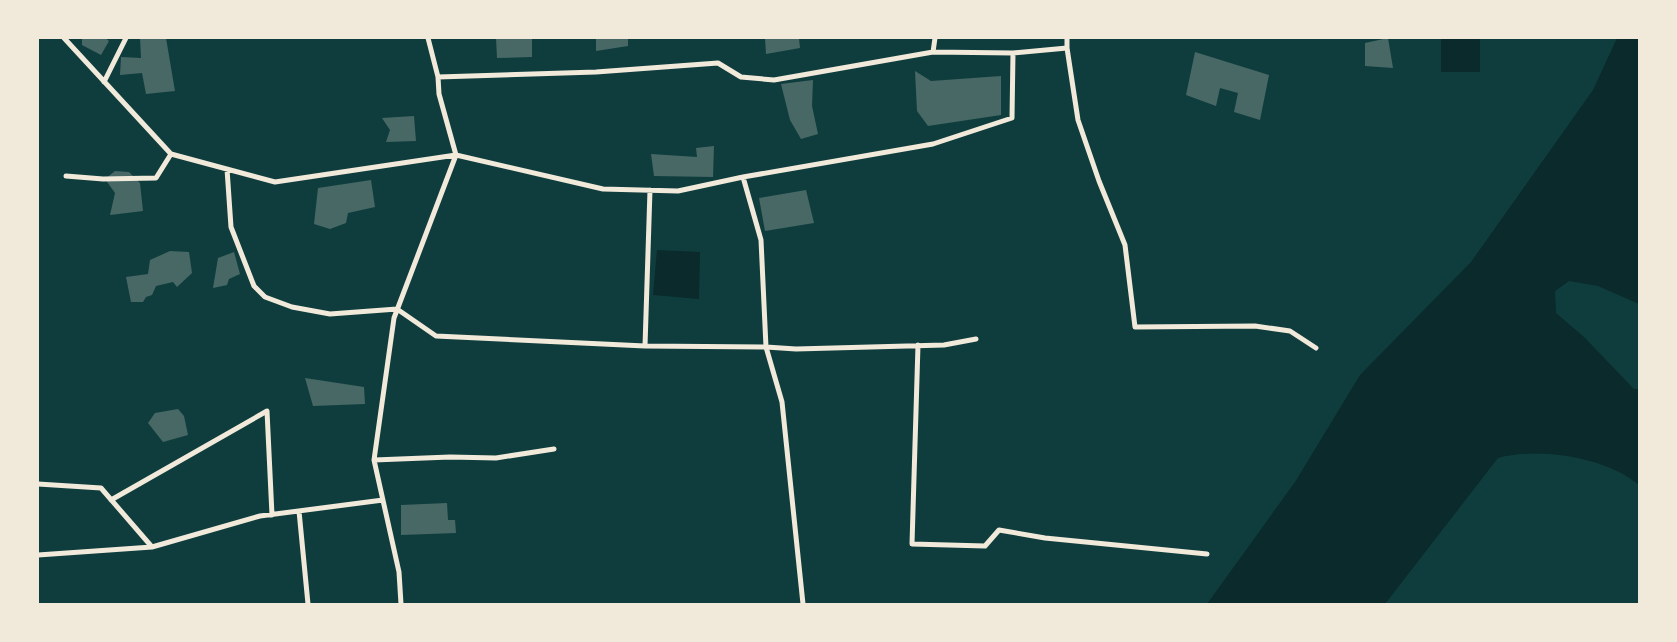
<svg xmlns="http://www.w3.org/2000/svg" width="1677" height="642" font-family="'Noto Serif',serif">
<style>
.water{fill:#0a2a2b}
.building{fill:#486865}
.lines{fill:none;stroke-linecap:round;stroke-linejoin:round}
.minor{stroke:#f1e9da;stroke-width:5}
</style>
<rect width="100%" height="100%" fill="#0f3d3e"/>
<path class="water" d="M 1441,38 L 1480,38 L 1480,72 L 1441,72 Z
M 1617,38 L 1639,38 L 1639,304 L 1598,286 L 1569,281 L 1555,291 L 1556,313 L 1584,337 L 1634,389 L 1639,389 L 1639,485 C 1605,457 1540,447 1498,458 L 1385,604 L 1207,604 L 1295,482 L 1360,375 L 1471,262 L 1593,90 Z
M 657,250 L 700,252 L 699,299 L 653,295 Z"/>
<path class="building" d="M 82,38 L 105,38 L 109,41 L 101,55 L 82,45 Z
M 140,38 L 166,38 L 175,91 L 146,94 L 142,73 L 120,75 L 121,57 L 141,58 Z
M 496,38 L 532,38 L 532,57 L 497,58 Z
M 596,38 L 628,38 L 628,46 L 596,51 Z
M 765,38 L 799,38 L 800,48 L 766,54 Z
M 1388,38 L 1393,68 L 1365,66 L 1365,43 Z
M 1195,52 L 1269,75 L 1260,120 L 1234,112 L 1238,93 L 1220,88 L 1216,106 L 1186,95 Z
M 915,71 L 931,81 L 1001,76 L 1001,115 L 928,126 L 917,111 Z
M 813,80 L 812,106 L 818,134 L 801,139 L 790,120 L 781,84 Z
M 414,116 L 416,141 L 386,142 L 390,130 L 382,118 Z
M 714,146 L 713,177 L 654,176 L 651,154 L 697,157 L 696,148 Z
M 115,171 L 129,172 L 140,183 L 143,211 L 110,215 L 115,193 L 105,179 Z
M 371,180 L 375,207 L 348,213 L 346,223 L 330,229 L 314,224 L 318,188 Z
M 806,190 L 814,223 L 765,231 L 759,198 Z
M 170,251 L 189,252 L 192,273 L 177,287 L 173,282 L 156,286 L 152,295 L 146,297 L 143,302 L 131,302 L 126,277 L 148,274 L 150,260 Z
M 234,252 L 240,274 L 229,279 L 227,285 L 213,288 L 218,258 Z
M 305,378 L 364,387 L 365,404 L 313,406 Z
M 178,409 L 184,416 L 188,435 L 163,442 L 148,423 L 155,413 Z
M 447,503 L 448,520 L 455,520 L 456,533 L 401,535 L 401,505 Z"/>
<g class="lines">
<path class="minor" d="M 64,38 L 171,154 L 275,182 L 456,155 L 603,189 L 678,191 L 743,177 L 933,144 L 1012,118 L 1013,53 L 1067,48 L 1067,38
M 428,38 L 438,77 L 596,72 L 718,63 L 741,77 L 774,80 L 933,52 L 1013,53
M 1067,48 L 1078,120 L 1099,181 L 1125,245 L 1135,327 L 1255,326 L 1290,331 L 1316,348
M 933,52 L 935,38
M 104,82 L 126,38
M 227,169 L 231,227 L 254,286 L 265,297 L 292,307 L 330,314 L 397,309 L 436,336 L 645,346
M 66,176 L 103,179 L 156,178 L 171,154
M 743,177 L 761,240 L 766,347 L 782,402 L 803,604
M 650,190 L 645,346 L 766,347 L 796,349 L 944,345 L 976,339
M 918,345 L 912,544 L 985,546 L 999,530 L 1045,538 L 1207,554
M 374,460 L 450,457 L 496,458 L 554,449
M 38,484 L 101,488 L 152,547 L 260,516 L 383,500
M 111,500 L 267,411 L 272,515
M 299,511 L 308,604
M 38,555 L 152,547
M 401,604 L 399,572 L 374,460 L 394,318 L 456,155 L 439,94 L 438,77"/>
</g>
<rect width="1677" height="642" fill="none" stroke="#f1e9da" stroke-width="78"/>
</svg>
